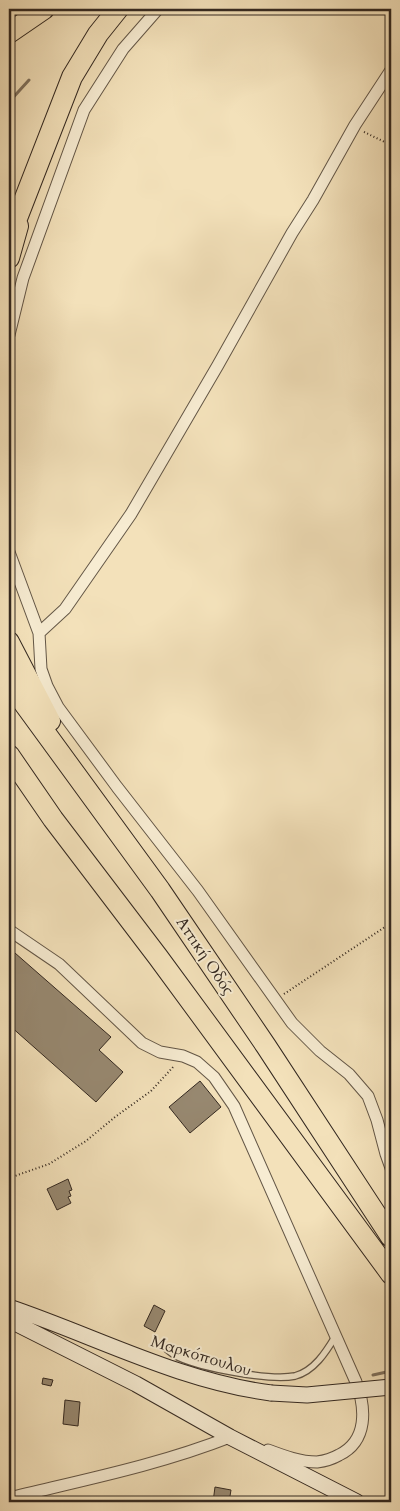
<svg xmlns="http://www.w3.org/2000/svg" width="400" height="1511" font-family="Cardo,serif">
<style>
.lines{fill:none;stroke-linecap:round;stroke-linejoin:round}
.stream{stroke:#7f715d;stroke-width:3}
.building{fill:#978870;stroke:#332820}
.service-casing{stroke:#635646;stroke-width:8}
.minor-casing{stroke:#635646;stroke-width:13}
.secondary-casing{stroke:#332820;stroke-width:17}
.motorway-casing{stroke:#332820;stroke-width:22}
.path{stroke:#332820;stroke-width:2;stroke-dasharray:1 2.5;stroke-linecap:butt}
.service{stroke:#f7ecd2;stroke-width:5.5}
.minor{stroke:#f7ecd2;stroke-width:11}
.secondary{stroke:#f7ecd2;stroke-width:15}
.motorway{stroke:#f3e1ba;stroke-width:20}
.secondary-bridge-casing{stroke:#332820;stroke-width:17;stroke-linecap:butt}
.secondary-bridge{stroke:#f7ecd2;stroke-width:15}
.labels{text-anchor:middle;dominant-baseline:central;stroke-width:4;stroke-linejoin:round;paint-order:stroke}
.street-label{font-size:16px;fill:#332820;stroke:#f7ecd2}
</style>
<rect width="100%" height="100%" fill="#f3e1ba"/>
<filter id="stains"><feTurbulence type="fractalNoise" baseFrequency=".004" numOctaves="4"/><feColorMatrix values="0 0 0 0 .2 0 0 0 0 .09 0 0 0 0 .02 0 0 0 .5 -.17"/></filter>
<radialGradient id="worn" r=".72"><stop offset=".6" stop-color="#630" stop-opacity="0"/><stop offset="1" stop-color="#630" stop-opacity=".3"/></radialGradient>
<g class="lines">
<path class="stream" d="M 9,102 L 29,80
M 373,1375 L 391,1371"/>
</g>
<path class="building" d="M 15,953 L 111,1037 L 99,1050 L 123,1072 L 96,1102 L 9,1025 L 9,960 Z
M 200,1081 L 221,1107 L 190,1133 L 169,1107 Z
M 68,1179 L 72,1190 L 69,1191 L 71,1196 L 68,1197 L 71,1203 L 57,1210 L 47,1189 Z
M 154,1305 L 165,1311 L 155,1332 L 144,1326 Z
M 43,1378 L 53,1380 L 51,1386 L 42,1384 Z
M 65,1400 L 80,1402 L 78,1426 L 63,1424 Z
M 215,1487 L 231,1490 L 229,1502 L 213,1502 Z"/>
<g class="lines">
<defs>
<path id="service" d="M 163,1346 C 168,1350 173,1355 178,1357 C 202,1368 270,1381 295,1376 C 314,1371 326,1352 335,1337"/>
<path id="minor" d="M 9,335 L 23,278 L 84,110 L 123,49 L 158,9
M 9,552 L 39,633 L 41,669 L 47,686 L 58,707 L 117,787 L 198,891 L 292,1023 L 320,1051 L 349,1074 L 368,1096 L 377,1120 L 386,1154 L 391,1168
M 39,633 L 65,609 L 131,514 L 218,365 L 292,233 L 313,200 L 355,125 L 391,70
M 9,930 L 59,964 L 142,1043 L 160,1052 L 183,1056 L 197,1062 L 214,1077 L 234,1106 L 356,1382 C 366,1408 368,1441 339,1455 C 332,1459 325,1461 317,1462 C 300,1462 284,1456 268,1450
M 9,1498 C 83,1480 159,1465 230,1437 L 235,1438"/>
<path id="secondary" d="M 9,1307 C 95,1336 179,1381 271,1393
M 9,1320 L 136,1384 L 230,1437 L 357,1502"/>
<path id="motorway" d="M 9,33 L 44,9
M 9,239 L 72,77 L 98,34 L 118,9
M 9,258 L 18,226
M 9,642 L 50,721
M 9,683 L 160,890 L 266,1046 L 391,1237
M 9,755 L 53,819 L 158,957 L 391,1274"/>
</defs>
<use href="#service" class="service-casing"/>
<use href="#minor" class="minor-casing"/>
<use href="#secondary" class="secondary-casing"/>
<use href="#motorway" class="motorway-casing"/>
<path class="path" d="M 364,132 L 391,145
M 284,994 L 391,923
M 9,1178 L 49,1164 L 86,1141 L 115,1117 L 151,1091 L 174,1066"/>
<use href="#service" class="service"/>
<use href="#minor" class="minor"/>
<use href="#secondary" class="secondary"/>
<use href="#motorway" class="motorway"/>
<defs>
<path id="secondary-bridge" d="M 271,1393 L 307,1395 L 391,1387"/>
</defs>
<use href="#secondary-bridge" class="secondary-bridge-casing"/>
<use href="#secondary-bridge" class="secondary-bridge"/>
</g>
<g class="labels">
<g class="street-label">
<text transform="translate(205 956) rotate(56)">Αττική Οδός</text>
<text transform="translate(201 1356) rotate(17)">Μαρκόπουλου</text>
</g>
</g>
<rect width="400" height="1511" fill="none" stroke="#f3e1ba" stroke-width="30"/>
<rect x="10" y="10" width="380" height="1491" fill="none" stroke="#332820" stroke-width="2.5"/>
<rect x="15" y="15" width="370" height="1481" fill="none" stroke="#332820"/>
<rect width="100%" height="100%" filter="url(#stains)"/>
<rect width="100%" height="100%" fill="url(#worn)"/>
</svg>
